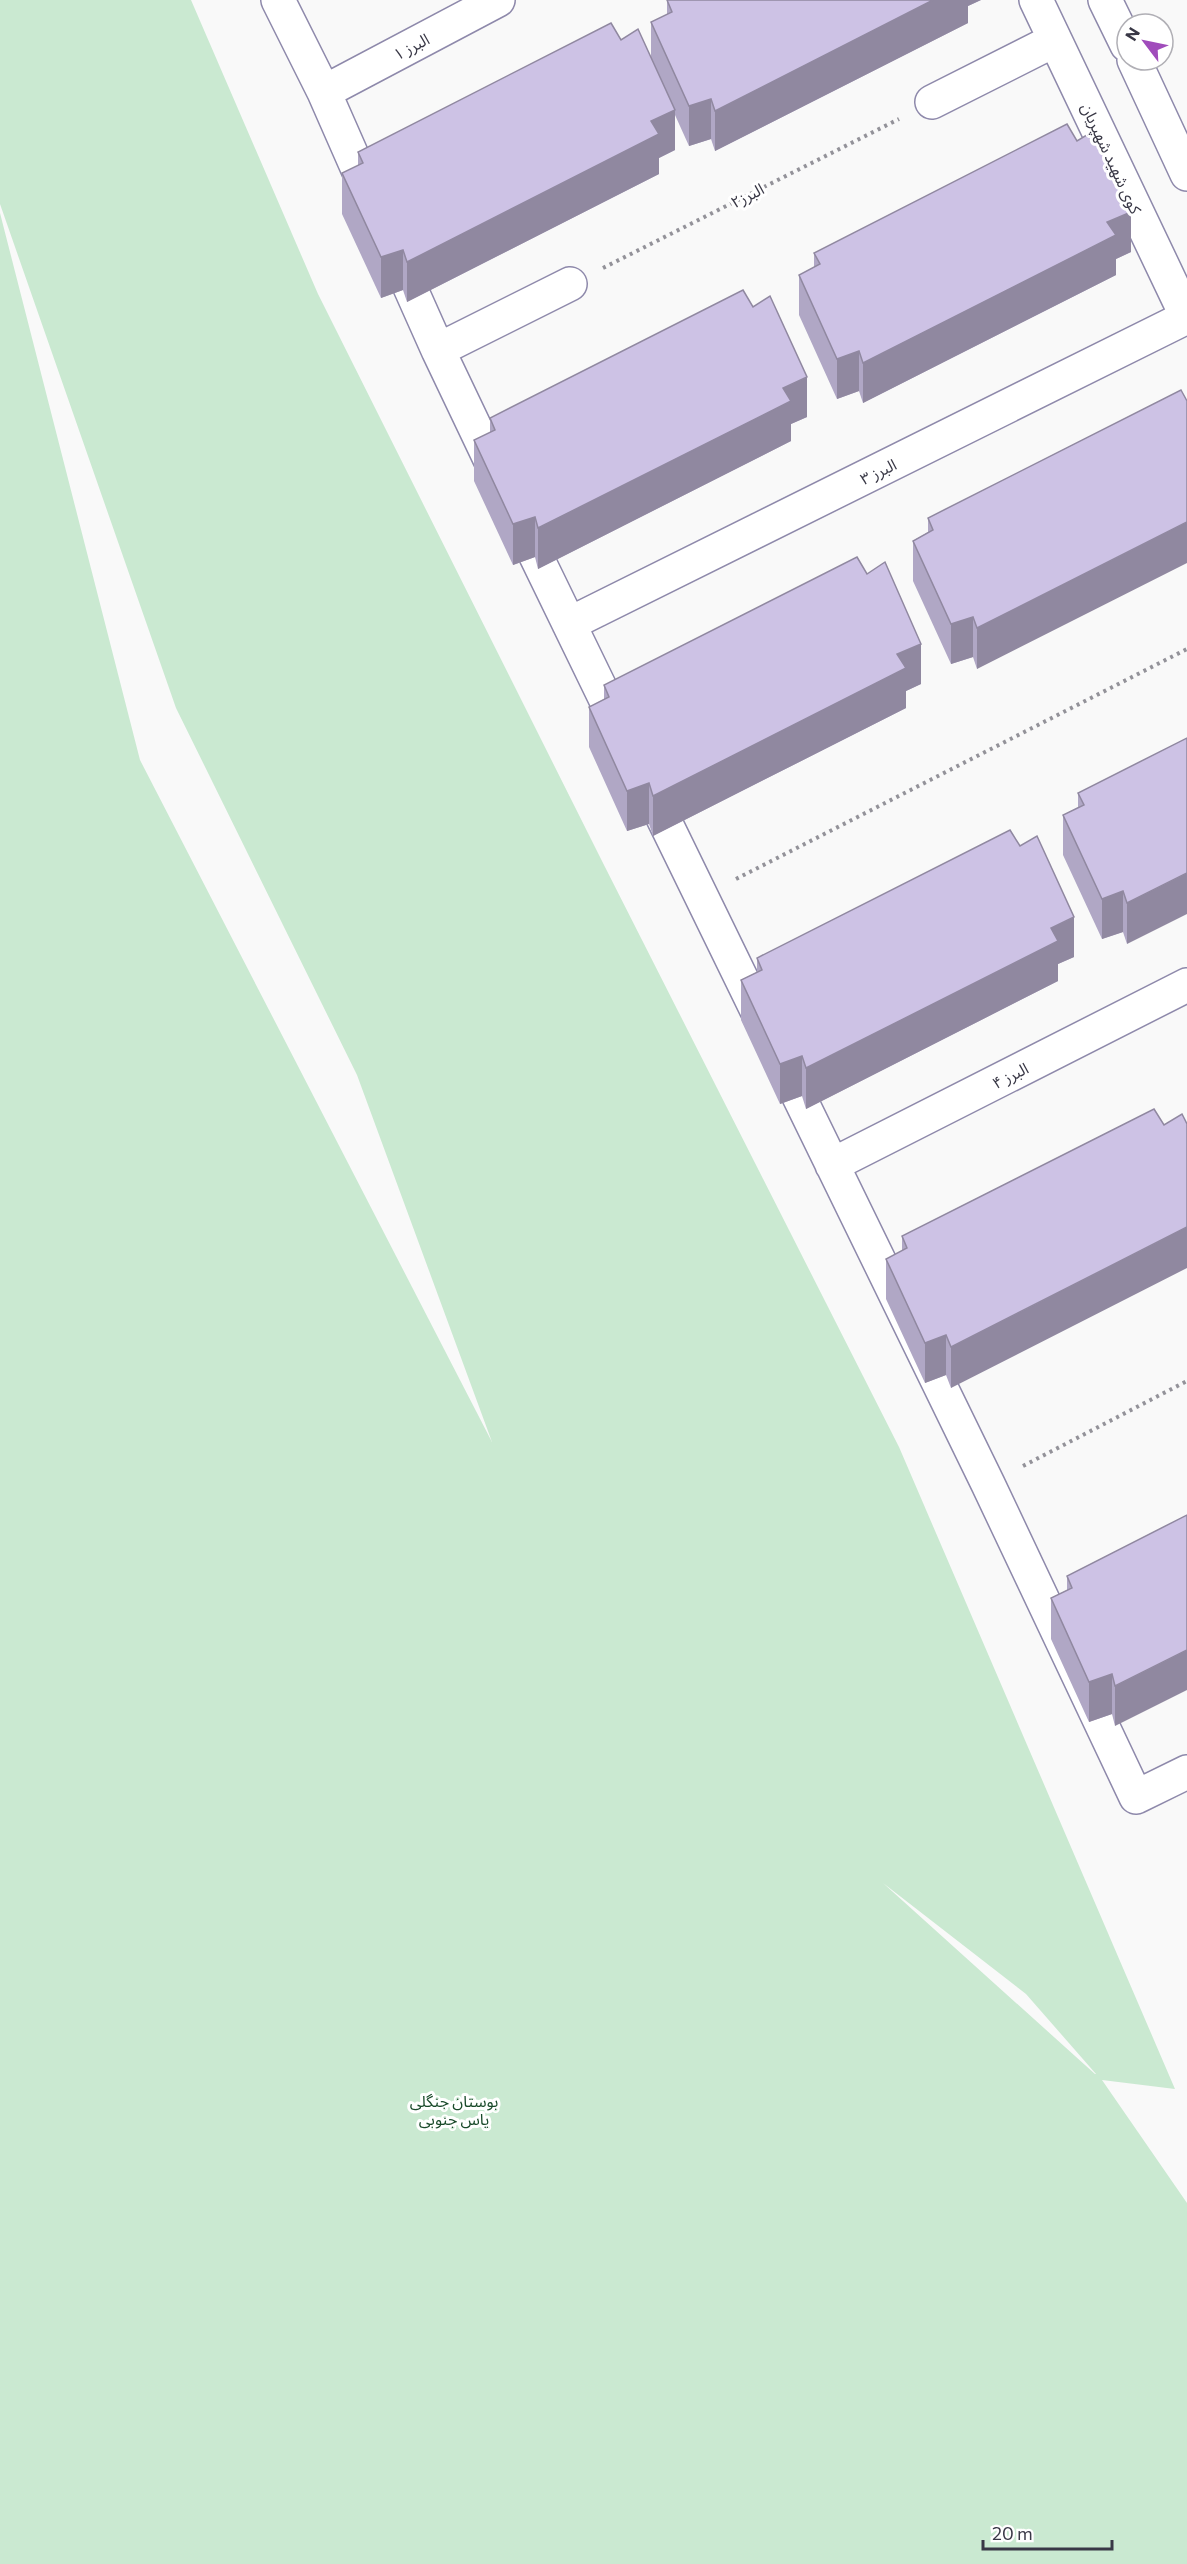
<svg xmlns="http://www.w3.org/2000/svg" width="1187" height="2564" font-family="Commissioner,'Noto Sans Arabic',sans-serif">
<style>
.green{fill:#cae9d1;fill-rule:evenodd}
.lines{fill:none;stroke-linecap:round;stroke-linejoin:round}
.street-casing{stroke:#8e89ab;stroke-width:36}
.path{stroke:#939299;stroke-width:4;stroke-dasharray:3 4.5;stroke-linecap:butt}
.street{stroke:#fff;stroke-width:33}
.wall{fill:#b0a7c5}
.shaded-wall{fill:#9088a0}
.building{fill:#cdc2e5;stroke:#9088a0;stroke-width:1.5}
.labels{text-anchor:middle;dominant-baseline:central;stroke-width:6;stroke-linejoin:round;paint-order:stroke}
.street-label{font-size:16px;fill:#393846;stroke:#fff}
.park-label{font-size:16px;fill:#194a2a;stroke:#fff}
</style>
<rect width="100%" height="100%" fill="#f9f9f9"/>
<path class="green" d="M 0,0 L 191,0 L 318,294 L 605,867 L 899,1447 L 1175,2089 L 1102,2080 L 1187,2203 L 1187,2564 L 0,2564 L 0,213 L 140,760 L 492,1442 L 357,1075 L 176,708 L 0,204 ZM 883,1883 L 1026,1994 L 1096,2074 L 1095,2074 Z"/>
<g class="lines">
<defs>
<path id="street" d="M 278,0 L 324,92 L 375,208
M 1036,0 L 1187,317
M 1105,0 L 1127,45
M 1134,60 L 1187,174
M 324,92 L 498,0
M 932,102 L 1055,40
M 397,258 L 438,350 L 499,478
M 438,350 L 570,284
M 522,527 L 624,737
M 569,624 L 1187,317
M 649,789 L 988,1484 L 1136,1797 L 1187,1772
M 832,1165 L 1187,985"/>
</defs>
<use href="#street" class="street-casing"/>
<path class="path" d="M 603,268 L 899,119
M 736,879 L 1187,649
M 1023,1466 L 1187,1381"/>
<use href="#street" class="street"/>
</g>
<path class="wall" d="M 667,0 L 981,0 L 968,6 L 968,23 L 715,151 L 711,139 L 689,146 L 675,115 L 675,150 L 659,158 L 659,174 L 407,302 L 403,290 L 381,298 L 342,214 L 342,173 L 358,166 L 358,152 L 621,40 L 651,57 L 651,22 L 667,15 Z
M 1131,252 L 1116,259 L 1116,275 L 863,403 L 859,391 L 837,399 L 799,315 L 799,275 L 814,267 L 814,253 Z
M 1181,390 L 977,669 L 973,657 L 951,664 L 913,581 L 913,541 L 928,532 L 928,518 Z
M 807,417 L 791,424 L 791,441 L 538,569 L 535,557 L 513,565 L 474,481 L 474,440 L 490,433 L 490,418 Z
M 921,684 L 906,691 L 906,708 L 653,836 L 649,824 L 627,831 L 589,747 L 589,707 L 604,699 L 604,685 Z
M 1187,738 L 1127,944 L 1123,932 L 1102,939 L 1063,855 L 1063,815 L 1078,807 L 1078,793 Z
M 1074,957 L 1058,964 L 1058,981 L 806,1109 L 802,1096 L 780,1104 L 741,1020 L 741,980 L 757,972 L 757,958 Z
M 1154,1109 L 951,1388 L 946,1375 L 925,1383 L 886,1299 L 886,1259 L 902,1251 L 902,1236 Z
M 1187,1515 L 1115,1726 L 1112,1714 L 1089,1722 L 1051,1639 L 1051,1598 L 1067,1590 L 1067,1576 Z"/>
<path class="shaded-wall" d="M 933,0 L 981,0 L 968,6 L 968,23 L 715,151 L 715,111 Z
M 711,99 L 711,139 L 689,146 L 689,106 Z
M 675,110 L 675,150 L 659,158 L 659,174 L 407,302 L 407,262 L 651,121 Z
M 1131,212 L 1131,252 L 1116,259 L 1116,275 L 863,403 L 863,363 L 1107,222 Z
M 403,250 L 403,290 L 381,298 L 381,257 Z
M 859,351 L 859,391 L 837,399 L 837,359 Z
M 807,377 L 807,417 L 791,424 L 791,441 L 538,569 L 538,528 L 783,388 Z
M 535,517 L 535,557 L 513,565 L 513,524 Z
M 1187,522 L 1187,563 L 977,669 L 977,628 Z
M 973,617 L 973,657 L 951,664 L 951,624 Z
M 921,644 L 921,684 L 906,691 L 906,708 L 653,836 L 653,796 L 897,654 Z
M 649,783 L 649,824 L 627,831 L 627,791 Z
M 1187,873 L 1187,914 L 1127,944 L 1127,903 Z
M 1123,891 L 1123,932 L 1102,939 L 1102,899 Z
M 1074,917 L 1074,957 L 1058,964 L 1058,981 L 806,1109 L 806,1068 L 1051,928 Z
M 802,1056 L 802,1096 L 780,1104 L 780,1064 Z
M 1187,1227 L 1187,1268 L 951,1388 L 951,1347 Z
M 946,1335 L 946,1375 L 925,1383 L 925,1343 Z
M 1187,1650 L 1187,1690 L 1115,1726 L 1115,1686 Z
M 1112,1674 L 1112,1714 L 1089,1722 L 1089,1682 Z"/>
<path class="building" d="M 667,0 L 933,0 L 715,111 L 711,99 L 689,106 L 651,22 L 672,12 Z
M 611,23 L 621,40 L 638,29 L 675,110 L 651,121 L 659,134 L 407,262 L 403,250 L 381,257 L 342,173 L 363,163 L 358,152 Z
M 1067,124 L 1077,141 L 1095,130 L 1131,212 L 1107,222 L 1116,235 L 863,363 L 859,351 L 837,359 L 799,275 L 820,264 L 814,253 Z
M 743,290 L 753,307 L 770,296 L 807,377 L 783,388 L 791,401 L 538,528 L 535,517 L 513,524 L 474,440 L 495,430 L 490,418 Z
M 1181,390 L 1187,401 L 1187,522 L 977,628 L 973,617 L 951,624 L 913,541 L 933,530 L 928,518 Z
M 857,557 L 867,574 L 885,562 L 921,644 L 897,654 L 906,668 L 653,796 L 649,783 L 627,791 L 589,707 L 609,697 L 604,685 Z
M 1187,738 L 1187,873 L 1127,903 L 1123,891 L 1102,899 L 1063,815 L 1084,805 L 1078,793 Z
M 1010,830 L 1020,846 L 1037,836 L 1074,917 L 1051,928 L 1058,941 L 806,1068 L 802,1056 L 780,1064 L 741,980 L 762,970 L 757,958 Z
M 1154,1109 L 1164,1125 L 1182,1114 L 1187,1124 L 1187,1227 L 951,1347 L 946,1335 L 925,1343 L 886,1259 L 907,1248 L 902,1236 Z
M 1187,1515 L 1187,1650 L 1115,1686 L 1112,1674 L 1089,1682 L 1051,1598 L 1072,1588 L 1067,1576 Z"/>
<g class="labels">
<g class="street-label">
<text transform="translate(411 46) rotate(-28)">البرز ۱</text>
<text transform="translate(1112 158) rotate(65)">کوی شهید شهپریان</text>
<text transform="translate(747 195) rotate(-27)">البرز۲</text>
<text transform="translate(878 471) rotate(-26)">البرز ۳</text>
<text transform="translate(1010 1075) rotate(-27)">البرز ۴</text>
</g>
<g class="park-label">
<text x="454" y="2100">بوستان جنگلی<tspan x="454" dy="18">یاس جنوبی</tspan></text>
</g>
</g>
<g transform="translate(1145 42) rotate(302)"><circle r="28" fill="#ffffff" stroke="#b0afb5" stroke-width="1.5"/>
<path d="M0-4.5L10 22L0 15L-10 22Z" fill="#a04cbb"/>
<text y="-9" font-size="16" font-weight="bold" text-anchor="middle" fill="#393846">N</text>
</g>
<path d="M983 2540v9h129v-9" fill="none" stroke="#393846" stroke-width="3"/>
<text x="992" y="2540" font-size="18" fill="#393846" stroke="#ffffff" stroke-width="4.5" paint-order="stroke">20 m</text>
</svg>
